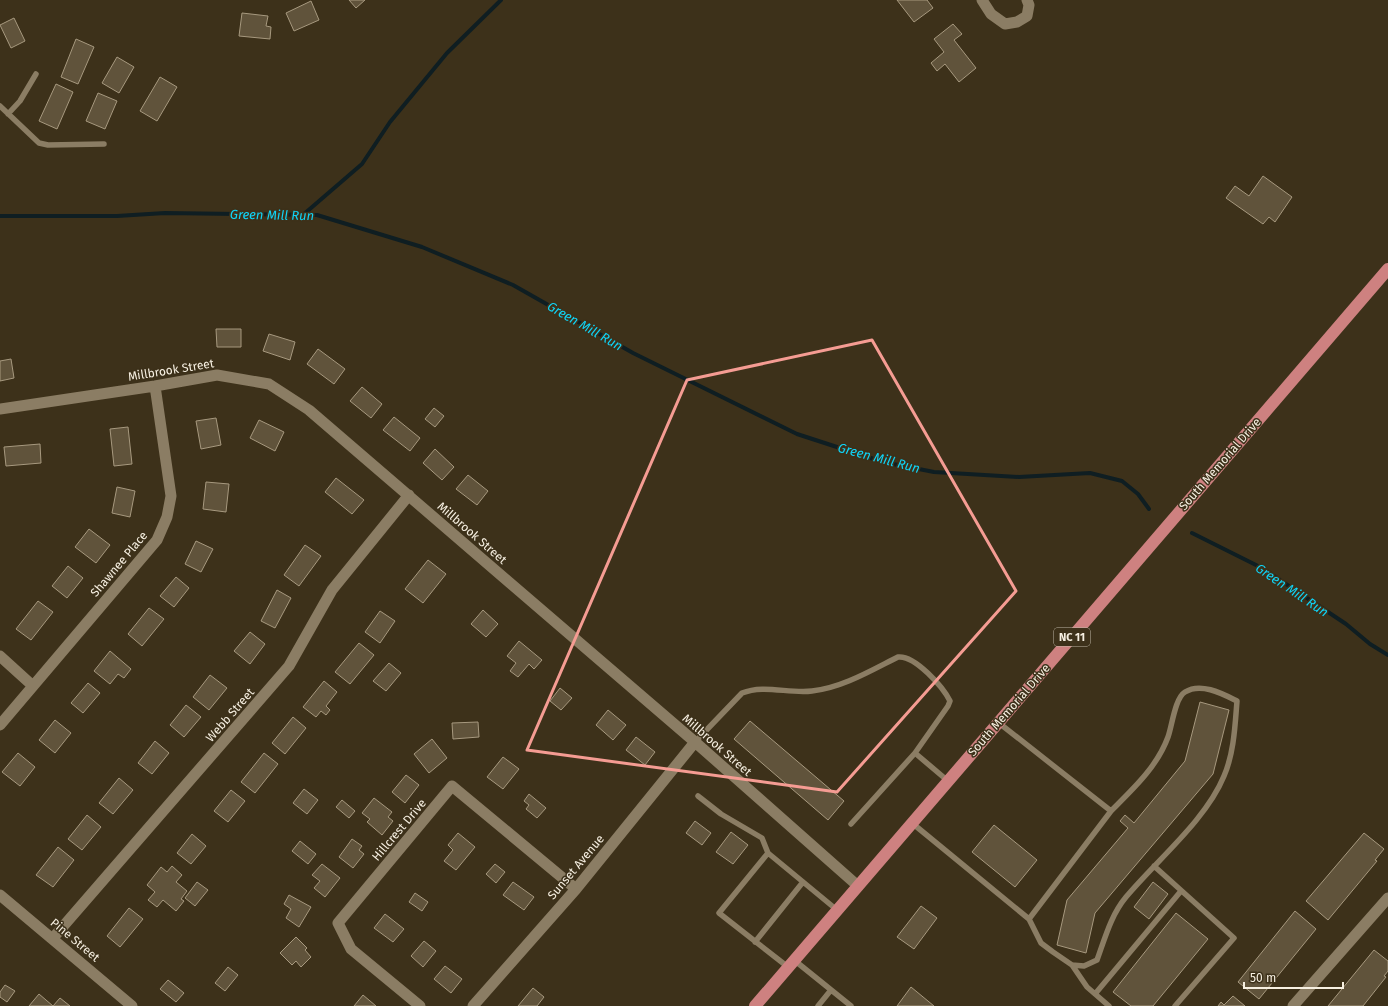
<svg xmlns="http://www.w3.org/2000/svg" width="1388" height="1006" font-family="'Fira Sans',sans-serif">
<style>
.lines{fill:none;stroke-linecap:round;stroke-linejoin:round}
.stream{stroke:#0f1e22;stroke-width:4}
.building{fill:#60533b;stroke:#a7997f}
.lane{stroke:#8b7d64;stroke-width:5.5}
.street{stroke:#8b7d64;stroke-width:11}
.primary{stroke:#ce8180;stroke-width:12}
.marked{fill:none;stroke:#f59c93;stroke-width:3;stroke-linejoin:round}
.labels{text-anchor:middle;dominant-baseline:central;stroke-width:3;stroke-linejoin:round;paint-order:stroke}
.shield{fill:#3d311a;stroke:#bfb7a6;stroke-width:1}
.shield-label{font-size:11px;font-weight:bold;fill:#f7f0e2}
.street-label{font-size:12px;fill:#f7f0e2;stroke:#3d311a}
.water-label{font-size:13px;font-style:italic;fill:#0fd5f9;stroke:#3d311a}
</style>
<rect width="100%" height="100%" fill="#3d311a"/>
<g class="lines">
<path class="stream" d="M 304,214 L 362,164 L 390,122 L 447,53 L 501,0
M 0,216 L 117,216 L 165,213 L 317,215 L 422,247 L 513,285 L 633,353 L 797,434 L 883,462 L 934,472 L 1019,477 L 1090,473 L 1122,481 L 1138,494 L 1149,509
M 1192,533 L 1262,568 L 1346,624 L 1370,644 L 1388,655"/>
</g>
<path class="building" d="M 349,0 L 365,0 L 356,8 Z
M 897,0 L 927,0 L 933,8 L 914,22 Z
M 311,1 L 319,20 L 294,31 L 286,13 Z
M 242,13 L 268,16 L 266,26 L 271,27 L 270,39 L 239,36 Z
M 14,18 L 25,41 L 11,48 L 0,25 Z
M 953,24 L 962,34 L 954,40 L 976,68 L 959,82 L 945,64 L 937,71 L 931,63 L 944,52 L 934,39 Z
M 76,39 L 94,47 L 78,84 L 61,77 Z
M 117,57 L 134,67 L 119,93 L 102,83 Z
M 160,77 L 177,87 L 157,121 L 140,111 Z
M 56,84 L 73,92 L 57,129 L 39,121 Z
M 98,93 L 117,101 L 105,129 L 86,121 Z
M 1263,176 L 1292,197 L 1275,222 L 1269,217 L 1263,224 L 1226,198 L 1235,186 L 1249,196 Z
M 216,329 L 241,329 L 241,347 L 217,347 Z
M 269,334 L 295,342 L 290,360 L 263,351 Z
M 318,349 L 345,369 L 334,384 L 307,364 Z
M 11,359 L 14,378 L 0,381 L 0,361 Z
M 362,387 L 382,404 L 371,418 L 350,401 Z
M 434,408 L 444,416 L 435,427 L 425,419 Z
M 394,417 L 420,438 L 410,451 L 383,430 Z
M 216,418 L 221,445 L 201,449 L 196,421 Z
M 259,420 L 284,432 L 275,451 L 250,438 Z
M 128,427 L 132,464 L 114,466 L 110,429 Z
M 40,444 L 41,463 L 6,466 L 4,447 Z
M 435,449 L 454,467 L 442,480 L 423,463 Z
M 468,475 L 488,491 L 477,505 L 456,489 Z
M 336,478 L 364,500 L 352,514 L 325,492 Z
M 206,482 L 229,484 L 226,512 L 203,509 Z
M 117,487 L 135,491 L 130,517 L 112,513 Z
M 89,529 L 110,545 L 96,563 L 75,547 Z
M 196,541 L 213,549 L 201,572 L 185,564 Z
M 305,545 L 321,556 L 299,586 L 284,575 Z
M 428,560 L 446,574 L 423,603 L 405,589 Z
M 68,566 L 83,578 L 67,598 L 52,586 Z
M 176,577 L 189,588 L 174,607 L 160,596 Z
M 277,590 L 291,598 L 275,628 L 261,621 Z
M 38,601 L 53,612 L 31,640 L 16,629 Z
M 149,608 L 164,619 L 142,646 L 128,634 Z
M 483,610 L 498,624 L 486,637 L 471,624 Z
M 380,611 L 395,621 L 380,643 L 365,632 Z
M 250,632 L 265,644 L 250,664 L 234,651 Z
M 519,641 L 542,660 L 534,669 L 529,664 L 518,677 L 510,671 L 516,663 L 507,656 Z
M 359,643 L 374,655 L 350,684 L 335,672 Z
M 110,651 L 131,669 L 124,678 L 118,674 L 110,684 L 94,671 Z
M 389,663 L 401,673 L 386,691 L 373,681 Z
M 210,675 L 227,688 L 209,710 L 193,697 Z
M 324,681 L 337,692 L 326,706 L 330,710 L 326,715 L 321,711 L 316,717 L 303,707 Z
M 88,683 L 100,693 L 83,713 L 71,703 Z
M 560,688 L 572,698 L 561,710 L 550,701 Z
M 1200,702 L 1229,710 L 1213,774 L 1095,913 L 1086,953 L 1057,945 L 1067,900 L 1128,828 L 1120,821 L 1125,815 L 1134,823 L 1185,761 Z
M 186,705 L 201,717 L 184,737 L 170,725 Z
M 608,710 L 626,725 L 613,740 L 596,725 Z
M 293,717 L 306,728 L 285,754 L 272,743 Z
M 55,720 L 71,733 L 55,753 L 39,740 Z
M 750,721 L 844,801 L 828,820 L 734,739 Z
M 478,722 L 479,737 L 453,739 L 452,723 Z
M 636,737 L 655,752 L 645,765 L 626,750 Z
M 432,739 L 447,758 L 429,773 L 414,754 Z
M 155,741 L 169,753 L 152,774 L 138,763 Z
M 18,753 L 35,767 L 20,786 L 2,772 Z
M 264,753 L 278,764 L 255,793 L 241,782 Z
M 503,757 L 519,769 L 503,789 L 487,777 Z
M 406,775 L 419,785 L 405,803 L 392,792 Z
M 119,778 L 133,790 L 113,814 L 99,803 Z
M 304,789 L 318,800 L 307,814 L 293,803 Z
M 231,790 L 245,801 L 228,822 L 214,811 Z
M 529,794 L 546,808 L 537,818 L 526,809 L 529,805 L 524,801 Z
M 374,798 L 392,812 L 388,817 L 393,821 L 382,835 L 367,822 L 370,819 L 362,813 Z
M 342,800 L 355,811 L 349,818 L 336,807 Z
M 87,815 L 101,827 L 82,850 L 68,839 Z
M 695,821 L 711,833 L 702,845 L 686,833 Z
M 994,825 L 1037,860 L 1015,887 L 972,852 Z
M 731,832 L 748,845 L 733,864 L 716,852 Z
M 458,833 L 475,847 L 456,870 L 444,861 L 453,850 L 448,845 Z
M 1364,833 L 1384,849 L 1375,860 L 1377,861 L 1328,920 L 1306,901 Z
M 192,834 L 206,846 L 191,864 L 177,853 Z
M 352,839 L 362,846 L 359,850 L 364,854 L 353,868 L 339,857 Z
M 300,841 L 316,854 L 308,864 L 292,851 Z
M 58,847 L 74,860 L 53,887 L 36,875 Z
M 322,864 L 340,878 L 325,897 L 314,888 L 320,881 L 312,875 Z
M 495,864 L 505,872 L 496,883 L 486,874 Z
M 172,866 L 182,875 L 176,882 L 187,891 L 181,899 L 184,901 L 176,911 L 163,900 L 157,907 L 148,900 L 155,892 L 147,885 L 161,867 L 167,872 Z
M 197,882 L 208,890 L 195,906 L 185,898 Z
M 513,882 L 534,897 L 524,910 L 503,895 Z
M 1153,882 L 1168,894 L 1149,919 L 1134,907 Z
M 415,893 L 428,902 L 422,911 L 409,902 Z
M 289,895 L 311,907 L 299,927 L 286,918 L 291,909 L 284,904 Z
M 921,906 L 937,918 L 914,949 L 897,937 Z
M 129,908 L 143,919 L 120,947 L 107,936 Z
M 1295,911 L 1316,929 L 1259,999 L 1238,982 Z
M 1176,913 L 1208,939 L 1153,1006 L 1131,1006 L 1113,992 Z
M 385,914 L 404,929 L 393,942 L 374,928 Z
M 296,937 L 307,948 L 305,950 L 311,957 L 301,967 L 296,961 L 292,965 L 280,953 Z
M 424,941 L 436,951 L 423,967 L 411,956 Z
M 1374,950 L 1388,961 L 1388,971 L 1384,976 L 1386,977 L 1363,1006 L 1328,1006 Z
M 445,966 L 462,979 L 451,993 L 434,979 Z
M 228,967 L 238,975 L 225,991 L 215,983 Z
M 168,980 L 184,993 L 176,1002 L 160,989 Z
M 5,985 L 15,991 L 7,1002 L 0,997 L 0,992 Z
M 911,987 L 934,1006 L 897,1006 Z
M 533,988 L 544,997 L 537,1006 L 518,1006 Z
M 39,994 L 53,1006 L 29,1006 Z
M 363,995 L 376,1006 L 354,1006 Z
M 1233,996 L 1245,1006 L 1218,1006 L 1221,1002 L 1224,1005 Z
M 60,998 L 70,1006 L 53,1006 Z"/>
<g class="lines">
<path class="lane" d="M 0,106 L 39,143 L 48,145 L 104,144
M 8,114 L 20,101 L 36,74
M 999,723 L 1111,811 L 1029,919
M 695,742 L 742,693 C 764,684 789,694 812,691 C 842,688 872,670 898,657 C 915,655 943,687 950,701 L 948,706 L 915,753 L 851,824
M 915,753 L 948,781
M 698,796 L 721,814 L 762,838 L 768,853
M 912,823 L 1029,919 L 1041,943 L 1053,952 L 1072,965 L 1084,966 L 1097,960 C 1105,938 1111,915 1126,897 C 1157,860 1206,820 1224,776 C 1234,753 1235,726 1237,701 C 1223,694 1201,682 1185,692 C 1175,698 1172,726 1168,737 C 1157,767 1133,789 1111,811
M 1154,866 L 1234,938 L 1175,1006
M 755,942 L 803,882
M 794,960 L 851,1006
M 1072,965 L 1087,987 L 1109,1006
M 788,967 L 719,913 L 768,853 L 837,910
M 1095,994 L 1181,891
M 818,1006 L 831,990"/>
<path class="street" d="M 982,0 L 991,14 L 1005,24 L 1017,22 L 1027,16 L 1029,5 L 1027,0
M 0,409 L 155,386 L 217,375 L 269,384 L 309,410 L 695,742 L 858,886
M 0,656 L 33,686
M 0,725 L 157,540 L 167,517 L 171,496 L 155,386
M 0,895 L 132,1006
M 53,938 L 289,666 L 332,590 L 409,495
M 420,1006 L 351,949 L 338,923 L 452,786 L 576,889
M 473,1006 L 576,889 L 695,742
M 1293,1006 L 1388,898"/>
<path class="primary" d="M 755,1006 L 1388,269"/>
</g>
<path class="marked" d="M 872,340 L 1016,591 L 837,792 L 527,750 L 687,380 Z"/>
<g class="labels">
<rect class="shield" x="1054" y="628" width="36" height="18" rx="3"/>
<g class="shield-label">
<text x="1072" y="637">NC 11</text>
</g>
<g class="street-label">
<text transform="translate(171 370) rotate(-9)">Millbrook Street</text>
<text transform="translate(1220 464) rotate(-49)">South Memorial Drive</text>
<text transform="translate(472 533) rotate(41)">Millbrook Street</text>
<text transform="translate(119 564) rotate(-50)">Shawnee Place</text>
<text transform="translate(1009 710) rotate(-49)">South Memorial Drive</text>
<text transform="translate(230 715) rotate(-49)">Webb Street</text>
<text transform="translate(717 745) rotate(41)">Millbrook Street</text>
<text transform="translate(399 830) rotate(-50)">Hillcrest Drive</text>
<text transform="translate(576 867) rotate(-50)">Sunset Avenue</text>
<text transform="translate(75 940) rotate(40)">Pine Street</text>
</g>
<g class="water-label">
<text transform="translate(272 215) rotate(1)">Green Mill Run</text>
<text transform="translate(585 326) rotate(30)">Green Mill Run</text>
<text transform="translate(879 458) rotate(15)">Green Mill Run</text>
<text transform="translate(1292 590) rotate(34)">Green Mill Run</text>
</g>
</g>
<path d="M1244 982v6h99v-6" fill="none" stroke="#f7f0e2" stroke-width="2"/>
<text x="1250" y="982" font-size="12" fill="#f7f0e2" stroke="#3d311a" stroke-width="3" paint-order="stroke">50 m</text>
</svg>
